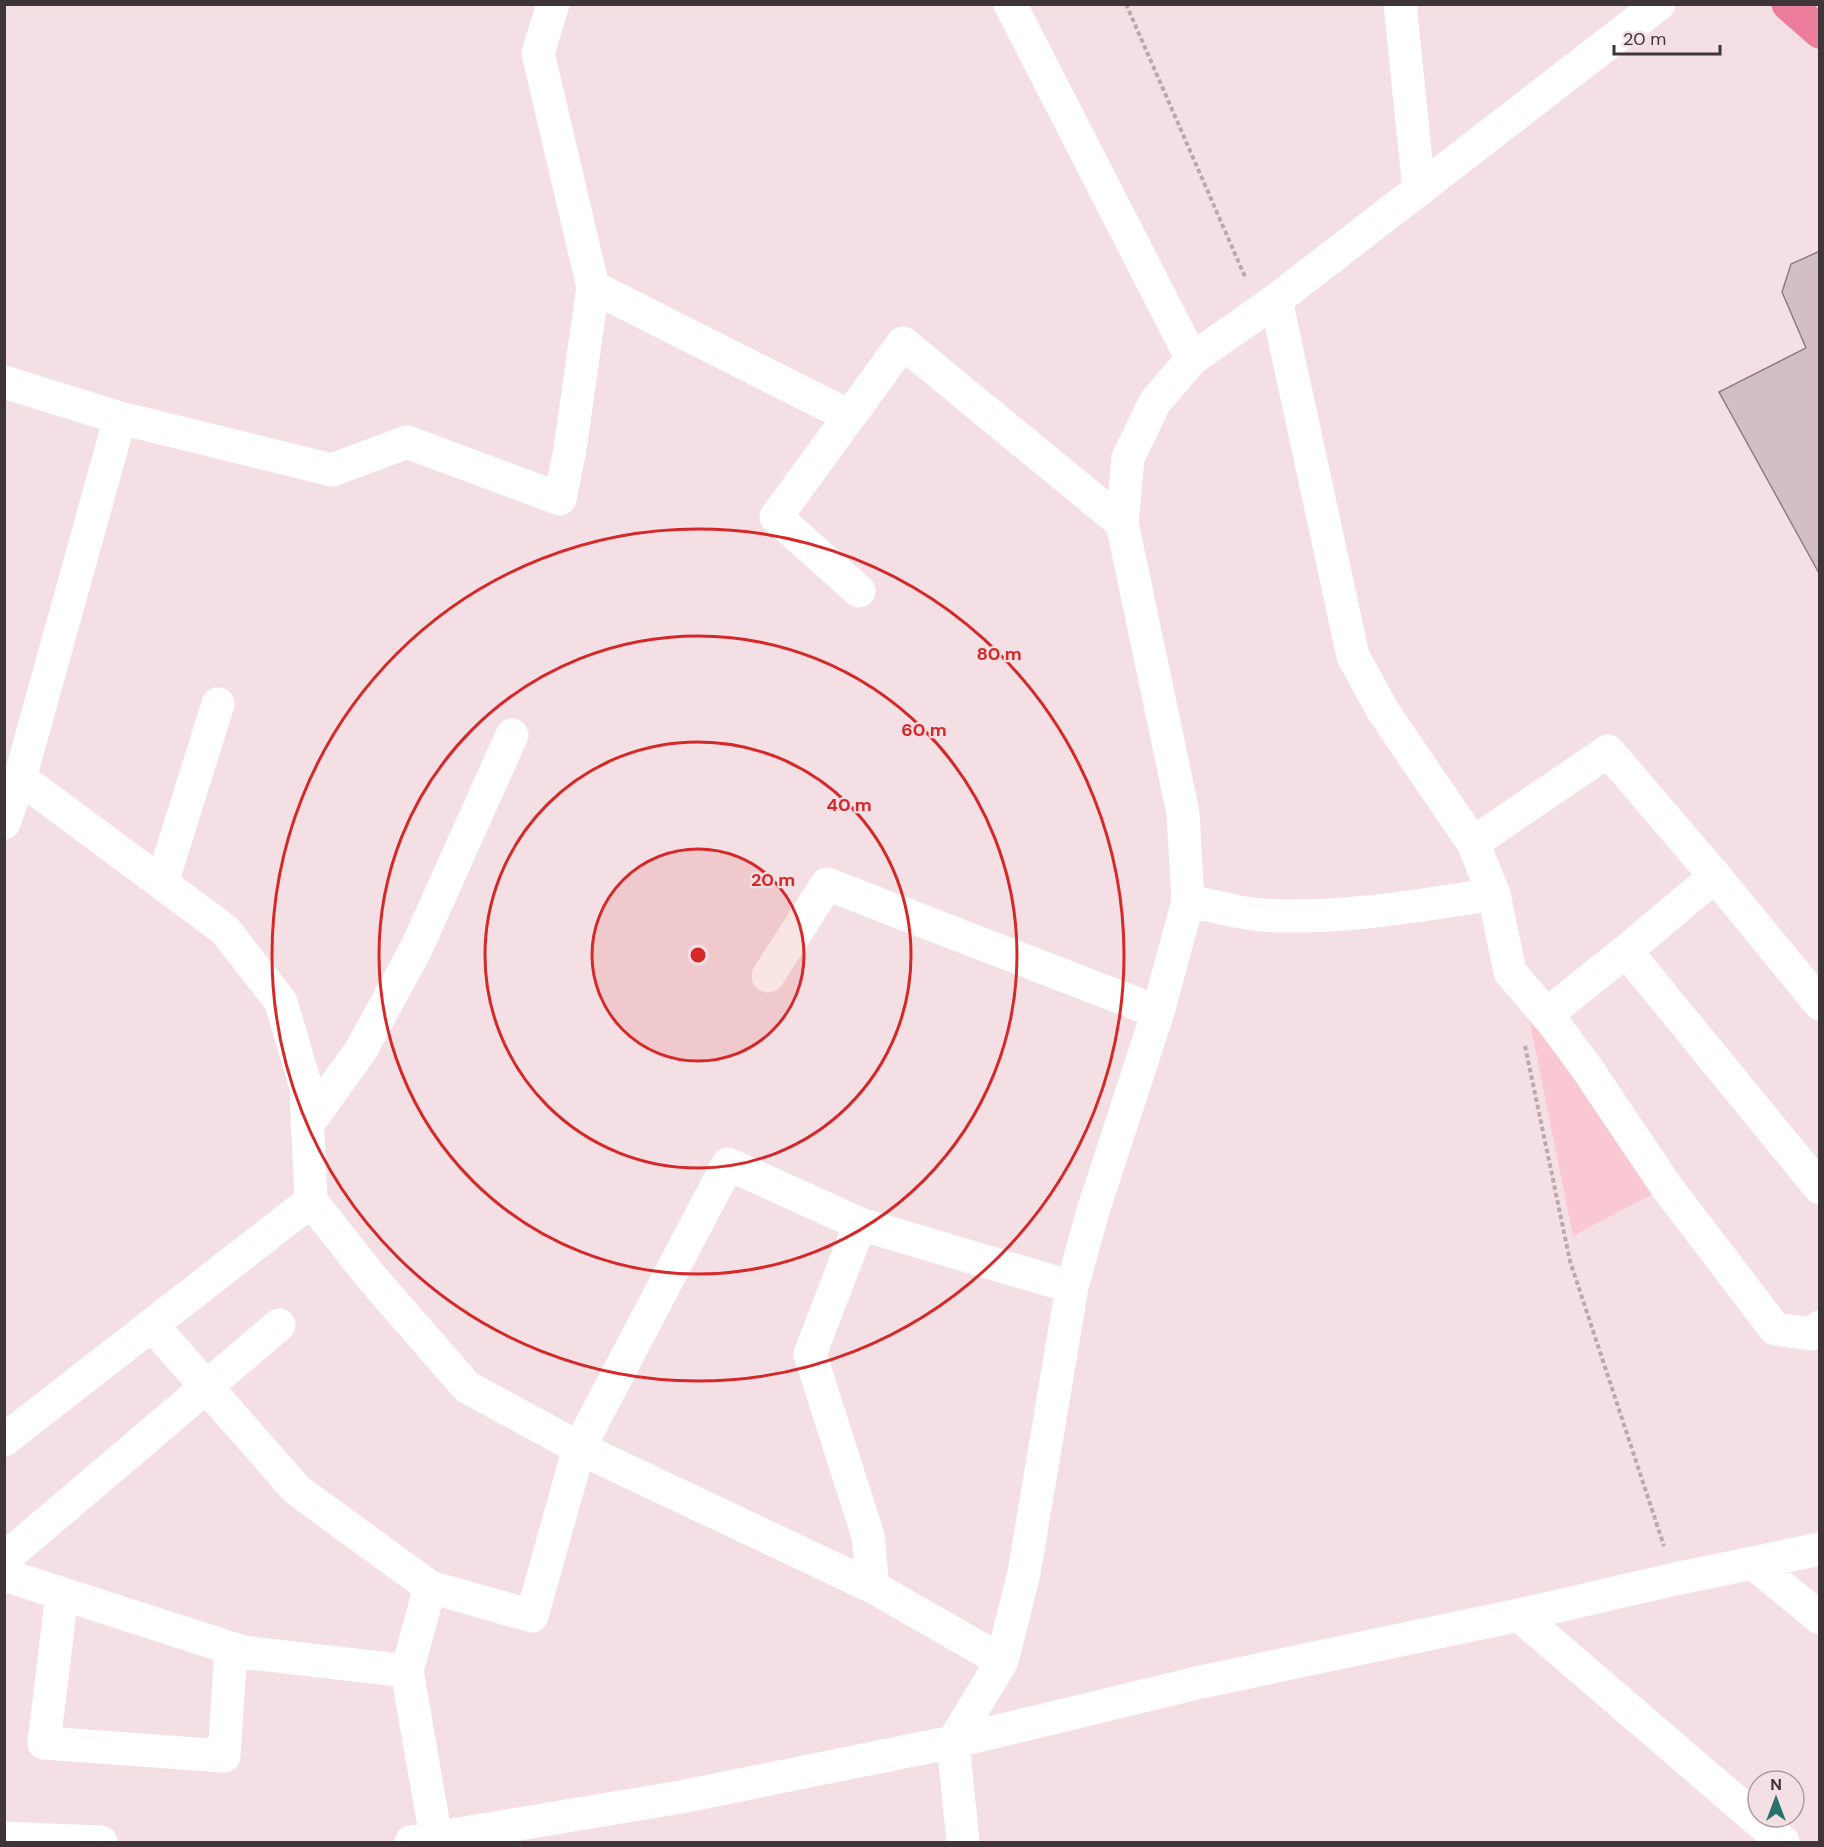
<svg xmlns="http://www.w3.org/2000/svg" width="1824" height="1847" font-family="'DM Sans',sans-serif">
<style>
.green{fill:#fac8d3}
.building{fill:#d2bfc3;stroke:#8e7d80;stroke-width:1.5}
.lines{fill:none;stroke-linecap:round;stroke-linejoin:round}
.path{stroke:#b9a9ad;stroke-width:4;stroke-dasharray:4.5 3;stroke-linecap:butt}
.minor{stroke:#fff;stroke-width:33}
.highway{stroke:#eb7c9b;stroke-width:33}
.ring{fill:none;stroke:#d62828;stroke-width:3}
.centre{fill:#d62828;stroke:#f4e0e4;stroke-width:3}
.ring-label{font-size:18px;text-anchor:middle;font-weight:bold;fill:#d62828;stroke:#f4e0e4;stroke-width:4.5;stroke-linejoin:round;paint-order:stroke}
</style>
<rect width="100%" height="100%" fill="#f4e0e4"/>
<path class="green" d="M 1527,1008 L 1654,1193 L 1573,1236 Z"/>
<path class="building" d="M 1820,251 L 1820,575 L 1719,392 L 1806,348 L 1782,292 L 1791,264 Z"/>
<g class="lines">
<path class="path" d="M 1126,4 L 1246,279
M 1525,1046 L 1570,1261 L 1664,1546"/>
<path class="minor" d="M 1010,4 L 1192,359
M 1400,4 L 1419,190
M 593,287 L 849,416
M 1276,300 L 1353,656 L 1383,711 L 1473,843 L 1494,894 L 1510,972 L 1552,1021 L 1586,1067 L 1666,1186 L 1775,1329 L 1811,1334 L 1820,1327
M 4,382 L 120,418 L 20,778 L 4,823
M 120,418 L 332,470 L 407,442 L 560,499 L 570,449 L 593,287 L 538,53 L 553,4
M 859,591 L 776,517 L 903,343 L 1122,523
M 20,778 L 225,930 L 281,1002 L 306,1087 L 311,1201 L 372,1278 L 467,1387 L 579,1448 L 873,1587 L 1002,1661
M 1473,843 L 1608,751 L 1715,876 L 1820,1004
M 162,883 L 218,704
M 1188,901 C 1212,905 1237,913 1261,915 C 1339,920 1417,906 1494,894
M 1626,951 L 1820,1188
M 768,976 L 827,884 L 1158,1012
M 1546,1015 L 1626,951 L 1715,876
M 307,1125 L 361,1050 L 416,949 L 512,735
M 860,1224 L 810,1354 L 868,1536 L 873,1587
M 152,1325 L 297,1490 L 430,1587 L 532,1616 L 579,1448 L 728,1164 L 860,1224 L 1072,1287
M 4,1440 L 311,1201
M 4,1559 L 279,1325
M 1753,1563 L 1820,1618
M 4,1575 L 243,1652 L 407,1671
M 430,1587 L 407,1671 L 436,1838
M 62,1594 L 44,1743 L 224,1756 L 231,1648
M 1519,1615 L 1783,1842
M 4,1838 L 101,1842
M 411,1842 L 675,1798 L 953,1742 L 1201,1682 L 1519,1615 L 1675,1579 L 1820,1549
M 963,1842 L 953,1742 L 1002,1661 L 1024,1573 L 1072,1287 L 1093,1211 L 1158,1012 L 1188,901 L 1183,813 L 1122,523 L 1128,458 L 1155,402 L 1192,359 L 1276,300 L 1659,4"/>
<path class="highway" d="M 1788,4 L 1820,32"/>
</g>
<circle cx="698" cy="955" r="106" fill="#d62828" fill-opacity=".12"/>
<g class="ring">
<circle cx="698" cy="955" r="106"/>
<circle cx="698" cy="955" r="213"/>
<circle cx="698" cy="955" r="319"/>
<circle cx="698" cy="955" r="426"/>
</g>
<circle cx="698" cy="955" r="9" class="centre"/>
<g class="ring-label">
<text x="999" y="660">80 m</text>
<text x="924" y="736">60 m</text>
<text x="849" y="811">40 m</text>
<text x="773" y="886">20 m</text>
</g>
<rect width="1824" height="1847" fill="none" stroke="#3d3537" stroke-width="12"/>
<g transform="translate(1776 1799)"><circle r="28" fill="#f4e0e4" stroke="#ab9c9f" stroke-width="1.5"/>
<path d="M0-4.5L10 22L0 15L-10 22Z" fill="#29726c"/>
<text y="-9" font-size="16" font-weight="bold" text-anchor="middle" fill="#3d3537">N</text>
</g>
<path d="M1614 45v9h106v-9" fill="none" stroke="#3d3537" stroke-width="3"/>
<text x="1623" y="45" font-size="18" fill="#3d3537" stroke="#f4e0e4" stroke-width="4.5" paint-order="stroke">20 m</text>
</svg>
